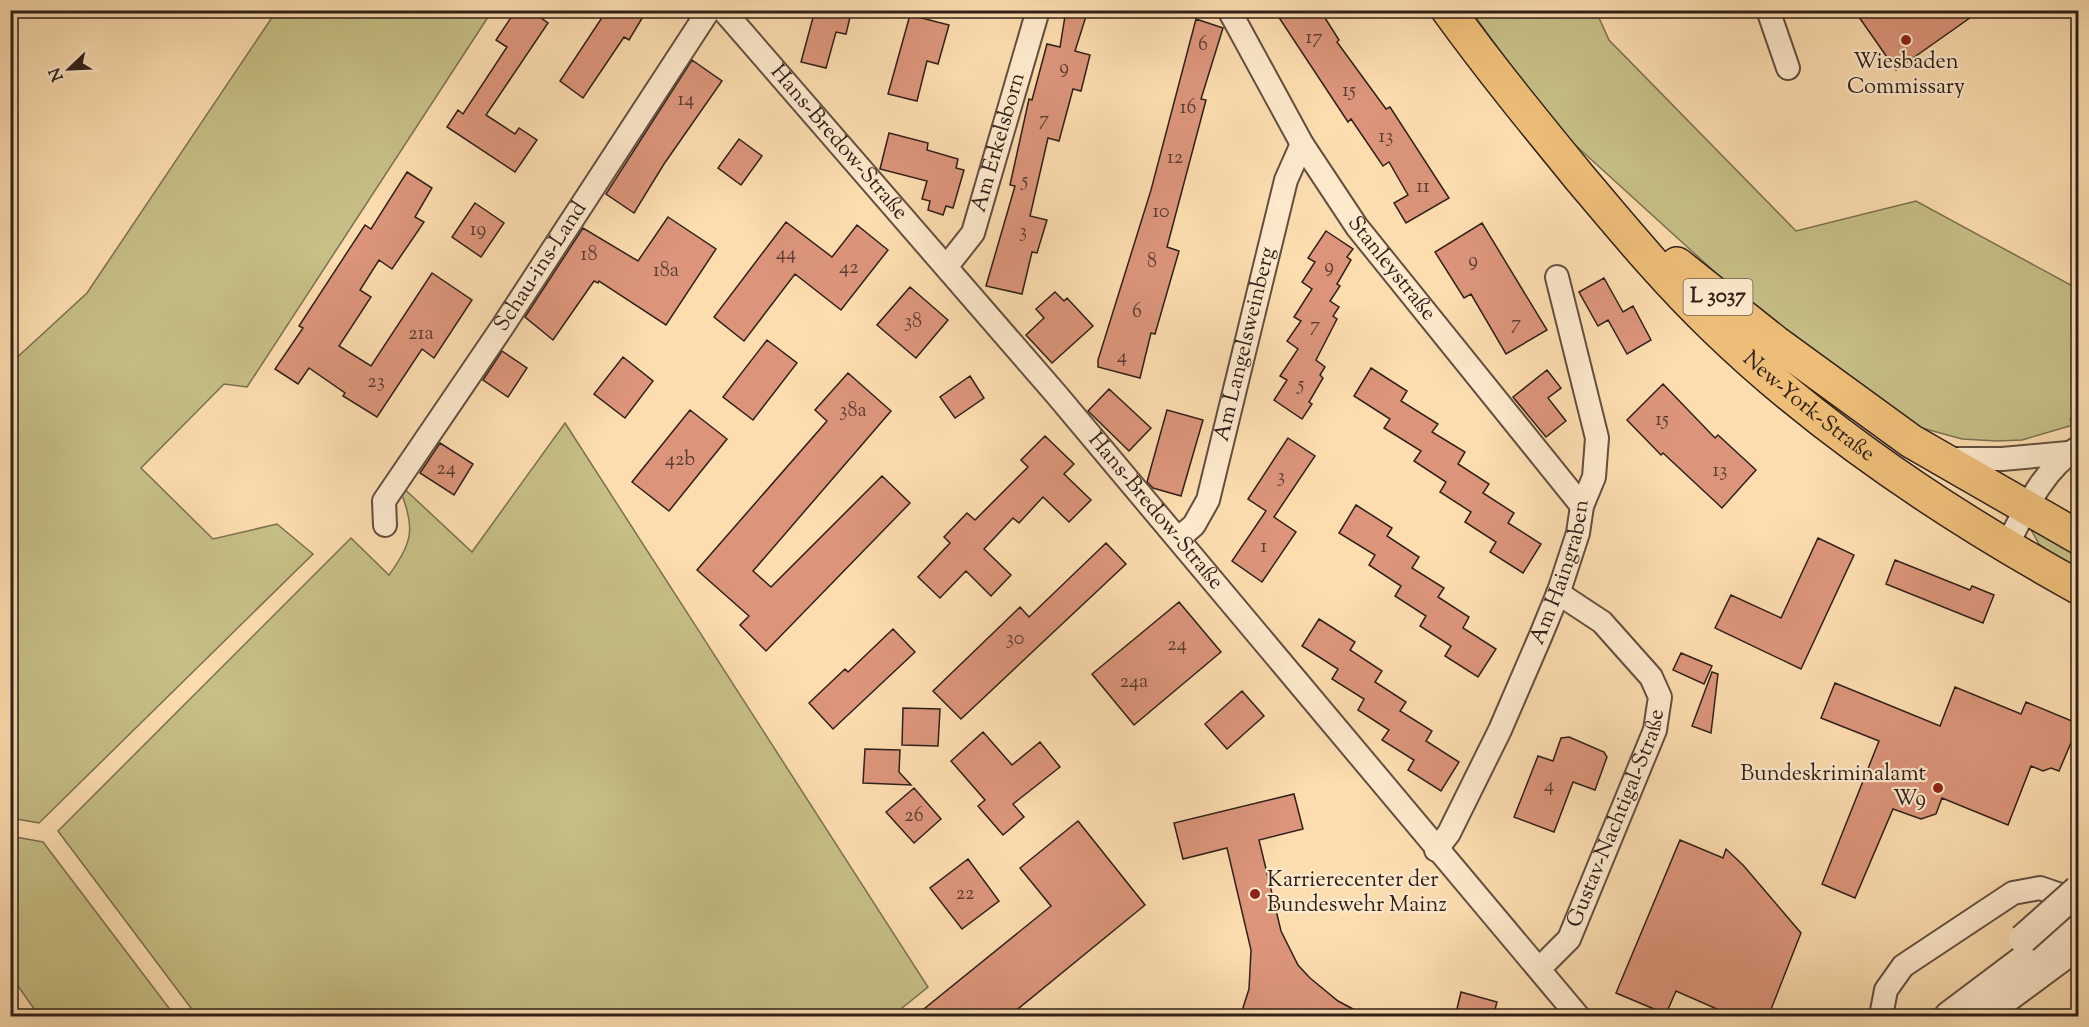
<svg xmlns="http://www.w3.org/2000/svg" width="2089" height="1027" font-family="'Sorts Mill Goudy',serif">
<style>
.green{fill:#c6bf86;stroke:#7b7050;stroke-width:1.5}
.building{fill:#dc957b;stroke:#302019;stroke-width:1.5}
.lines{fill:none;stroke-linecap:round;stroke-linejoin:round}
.minor-casing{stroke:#634f3f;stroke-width:26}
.tertiary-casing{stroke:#634f3f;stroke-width:32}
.primary-casing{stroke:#302019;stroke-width:36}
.minor{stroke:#fde9cc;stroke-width:22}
.tertiary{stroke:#fde9cc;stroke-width:28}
.primary{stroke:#eebe78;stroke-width:33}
.tertiary-bridge-casing{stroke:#634f3f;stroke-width:32;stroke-linecap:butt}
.tertiary-bridge{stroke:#fde9cc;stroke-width:28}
.poi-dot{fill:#8f2418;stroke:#fde9cc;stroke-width:2}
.labels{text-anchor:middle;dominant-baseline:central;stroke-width:4.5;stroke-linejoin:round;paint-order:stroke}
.number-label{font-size:20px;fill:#5b3d32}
.shield{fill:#fde9cc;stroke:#6e5c4f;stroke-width:1.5}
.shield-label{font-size:21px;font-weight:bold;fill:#302019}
.poi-label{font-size:22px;fill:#302019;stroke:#fde9cc}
.street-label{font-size:22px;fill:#302019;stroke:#fde9cc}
</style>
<rect width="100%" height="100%" fill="#fcddb0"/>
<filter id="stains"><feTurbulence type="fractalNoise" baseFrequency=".00333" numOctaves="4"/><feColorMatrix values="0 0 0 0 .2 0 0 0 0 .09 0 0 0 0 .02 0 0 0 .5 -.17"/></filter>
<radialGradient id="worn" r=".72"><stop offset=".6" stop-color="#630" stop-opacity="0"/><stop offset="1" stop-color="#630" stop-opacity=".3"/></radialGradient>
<path class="green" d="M 277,10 L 492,11 L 247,387 L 224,384 L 141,468 L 213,539 L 277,524 L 313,554 L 39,823 L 11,818 L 11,363 L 87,293 Z
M 1471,11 L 1596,11 L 1609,40 L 1796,231 L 1916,201 L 2078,289 L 2078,414 L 2070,419 L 2073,425 L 2022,440 L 1997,441 L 1962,439 L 1911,425 L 1813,355 L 1728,284 L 1573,143 L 1513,69 Z
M 565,423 L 928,987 L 892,1016 L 197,1016 L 58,831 L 351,538 L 389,575 C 417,536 413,526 398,483 L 472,552 Z
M 2030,528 L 2078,552 L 2078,572 L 2039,544 Z
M 10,836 L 43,842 L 175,1016 L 39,1016 L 11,976 Z"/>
<path class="building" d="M 516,10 L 530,10 L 548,23 L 486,115 L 515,134 L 519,128 L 537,140 L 515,172 L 447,127 L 458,110 L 463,114 L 507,47 L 496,40 Z
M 607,10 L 647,10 L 629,40 L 624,37 L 583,98 L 560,81 Z
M 815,10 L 851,13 L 846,34 L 836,32 L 826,68 L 801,62 Z
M 1066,10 L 1088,10 L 1075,51 L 1090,55 L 1081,91 L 1073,89 L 1059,141 L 1048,138 L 1030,216 L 1047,220 L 1037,253 L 1032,252 L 1022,294 L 986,286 L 1015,186 L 1010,185 L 1029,99 L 1032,100 L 1047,44 L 1060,47 Z
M 1274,10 L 1320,10 L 1339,40 L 1337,42 L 1386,109 L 1390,107 L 1449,198 L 1406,223 L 1394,203 L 1408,195 L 1389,162 L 1383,166 L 1351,119 L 1348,122 Z
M 1854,10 L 1981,10 L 1896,70 Z
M 910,15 L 949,25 L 938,64 L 927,61 L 917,101 L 888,94 Z
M 1196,19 L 1223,28 L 1201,99 L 1206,100 L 1167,247 L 1179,251 L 1155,334 L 1151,333 L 1140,378 L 1098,367 L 1098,360 L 1151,190 Z
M 692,60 L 722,81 L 664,164 L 634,213 L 606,194 Z
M 889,133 L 928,143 L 927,150 L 958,159 L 956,168 L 964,170 L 953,208 L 946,206 L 943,215 L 928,210 L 930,201 L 922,199 L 927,181 L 880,169 Z
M 739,139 L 762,156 L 741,185 L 718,168 Z
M 407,172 L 432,188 L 415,217 L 424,222 L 392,269 L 379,260 L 360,290 L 371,297 L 339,346 L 371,366 L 432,273 L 472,300 L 434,358 L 422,349 L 377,417 L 343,396 L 345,393 L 309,368 L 298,384 L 275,369 L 303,328 L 299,326 L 365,225 L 371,229 Z
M 475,203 L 504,223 L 481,257 L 452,237 Z
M 668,217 L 716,249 L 666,325 L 599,281 L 598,283 L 594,281 L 553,340 L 525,317 L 583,228 L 638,261 Z
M 786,222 L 832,257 L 857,225 L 888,250 L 841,310 L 795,274 L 744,341 L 714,317 Z
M 1482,223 L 1547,330 L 1506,354 L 1471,294 L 1464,298 L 1435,252 Z
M 1326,231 L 1353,249 L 1347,257 L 1351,260 L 1337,284 L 1340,286 L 1330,301 L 1339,307 L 1333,316 L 1337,319 L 1316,360 L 1325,367 L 1320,375 L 1323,378 L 1309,402 L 1312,404 L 1302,419 L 1274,400 L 1287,380 L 1280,376 L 1298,349 L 1287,341 L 1301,321 L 1294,317 L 1312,289 L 1302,282 L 1315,262 L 1308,258 Z
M 1604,278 L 1623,312 L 1633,306 L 1651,340 L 1627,354 L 1608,320 L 1598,326 L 1579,292 Z
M 910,287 L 948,320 L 916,358 L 877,325 Z
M 1055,292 L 1064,301 L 1067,298 L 1093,326 L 1052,363 L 1026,335 L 1044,318 L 1036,309 Z
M 767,340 L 797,363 L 753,420 L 723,397 Z
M 502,351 L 527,368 L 508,397 L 483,380 Z
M 623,357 L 653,381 L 625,418 L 594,394 Z
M 1371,368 L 1407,391 L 1401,401 L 1438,424 L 1432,432 L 1465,452 L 1458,464 L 1489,484 L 1483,493 L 1514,513 L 1508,523 L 1541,544 L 1523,573 L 1490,552 L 1496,542 L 1465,522 L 1471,512 L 1440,492 L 1446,482 L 1414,461 L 1421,451 L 1384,428 L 1390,419 L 1354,396 Z
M 1547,370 L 1561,388 L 1548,398 L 1566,421 L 1546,437 L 1513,397 Z
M 848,373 L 891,411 L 753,571 L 771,587 L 882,476 L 910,503 L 766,651 L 740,625 L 749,616 L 697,570 L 827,421 L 815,410 Z
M 970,376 L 984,398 L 955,418 L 940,397 Z
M 1663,384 L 1715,438 L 1718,435 L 1756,470 L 1722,508 L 1663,453 L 1661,455 L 1627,420 Z
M 1109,389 L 1151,428 L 1129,451 L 1088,411 Z
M 690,410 L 727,439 L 669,511 L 632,482 Z
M 1167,410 L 1203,420 L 1181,496 L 1153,488 L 1147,482 Z
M 1045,436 L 1074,464 L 1064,474 L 1091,500 L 1069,522 L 1043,497 L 1019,523 L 1013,518 L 984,549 L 1011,575 L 991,596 L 966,571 L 940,598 L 918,577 L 950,543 L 944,537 L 967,513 L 975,520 L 1028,467 L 1021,460 Z
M 1288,438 L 1315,456 L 1274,517 L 1296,532 L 1262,582 L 1232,561 L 1266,511 L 1248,499 Z
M 440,443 L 473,464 L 454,495 L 420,473 Z
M 1356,505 L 1392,528 L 1387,536 L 1419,557 L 1412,568 L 1444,588 L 1438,597 L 1469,617 L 1463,628 L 1496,649 L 1478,677 L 1445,656 L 1451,646 L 1420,626 L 1426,616 L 1395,596 L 1401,586 L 1369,565 L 1375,555 L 1339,533 Z
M 1818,538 L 1854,555 L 1801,669 L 1715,628 L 1731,595 L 1781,618 Z
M 1106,543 L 1126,564 L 961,719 L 933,691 L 1020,607 L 1029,617 Z
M 1895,560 L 1970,590 L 1972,586 L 1994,595 L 1983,623 L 1886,584 Z
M 1179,602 L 1221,652 L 1134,725 L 1092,674 Z
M 1319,619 L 1355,642 L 1350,650 L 1382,671 L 1375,682 L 1406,702 L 1400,711 L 1432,731 L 1426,741 L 1459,762 L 1441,791 L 1408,770 L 1414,760 L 1382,740 L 1389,730 L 1358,710 L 1364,699 L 1332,679 L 1338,669 L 1302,646 Z
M 893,629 L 915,652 L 833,729 L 809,703 L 845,669 L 848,672 Z
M 1681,653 L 1712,666 L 1704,684 L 1673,670 Z
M 1712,672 L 1718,674 L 1711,733 L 1692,726 Z
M 1835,683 L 1940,726 L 1955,687 L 2021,714 L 2026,702 L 2079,724 L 2059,771 L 2051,768 L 2043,771 L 2031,766 L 2008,825 L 1942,798 L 1936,814 L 1921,819 L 1893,809 L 1855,898 L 1822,884 L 1879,741 L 1821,718 Z
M 1242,691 L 1264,716 L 1227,749 L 1205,724 Z
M 903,708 L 940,709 L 938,746 L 902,745 Z
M 983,732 L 1012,765 L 1040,742 L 1060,767 L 1013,804 L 1024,817 L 1003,835 L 978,806 L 985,800 L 951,761 Z
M 1569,737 L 1604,752 L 1607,757 L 1595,790 L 1573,782 L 1554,832 L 1514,817 L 1538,756 L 1553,761 L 1561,738 Z
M 865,749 L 900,750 L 899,772 L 911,785 L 863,783 Z
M 914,788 L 941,819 L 914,843 L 886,812 Z
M 1294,794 L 1303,829 L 1259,840 L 1281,931 L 1298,965 L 1310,978 L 1338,1001 L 1368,1017 L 1240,1017 L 1249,989 L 1251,950 L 1227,848 L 1183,859 L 1174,823 Z
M 1078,821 L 1145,905 L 1008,1017 L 914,1017 L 1051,906 L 1020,868 Z
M 1680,840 L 1723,858 L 1726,849 L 1743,865 L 1801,933 L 1768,1017 L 1735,1017 L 1676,991 L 1666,1014 L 1616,993 Z
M 968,859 L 999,901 L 962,929 L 930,888 Z
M 1461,992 L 1497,1002 L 1493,1017 L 1455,1017 Z"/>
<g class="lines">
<defs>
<g id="minor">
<path id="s1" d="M 723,10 L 1056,394 L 1578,1016"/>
<path id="s2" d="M 1229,10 L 1302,144 L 1357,227 L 1582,506"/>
<path d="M 1768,10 L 1788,68"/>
<path id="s3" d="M 947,266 L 973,233 L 1038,10"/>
<path d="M 1944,459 L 2002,459 L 2068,453"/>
<path id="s4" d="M 385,525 L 384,501 L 501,329 L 709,10"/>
<path id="s5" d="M 1178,539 L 1194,525 L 1208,500 L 1286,180 L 1302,144"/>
<path d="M 2006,547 C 2024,513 2042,470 2076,449"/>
<path id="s6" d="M 1436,850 L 1449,833 L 1500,730 L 1541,635 L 1559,591 L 1578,533 L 1582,506 L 1594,477 L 1597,438 L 1557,277"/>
<path id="s7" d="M 1540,968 L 1569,939 L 1655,730 L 1660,697 L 1651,677 L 1602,622 L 1558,593"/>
<path d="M 1881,1016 L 1886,990 L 1903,966 L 2013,893 L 2040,888 L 2078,901"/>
</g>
<path id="tertiary" d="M 1986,1013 L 2078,945
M 1949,1016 L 2078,919"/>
<g id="primary">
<path id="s8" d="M 1448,10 C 1490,68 1535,123 1580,178 C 1623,229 1665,280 1714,327 C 1821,431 1948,515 2078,587"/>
<path d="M 1677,264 L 1775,342 L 1911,441 L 2078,537"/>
</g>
</defs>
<use href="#minor" class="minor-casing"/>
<use href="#tertiary" class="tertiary-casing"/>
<use href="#primary" class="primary-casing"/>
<use href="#minor" class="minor"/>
<use href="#tertiary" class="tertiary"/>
<use href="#primary" class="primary"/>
<defs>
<path id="tertiary-bridge" d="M 2023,939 L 2078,890"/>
</defs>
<use href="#tertiary-bridge" class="tertiary-bridge-casing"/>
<use href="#tertiary-bridge" class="tertiary-bridge"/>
</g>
<g class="poi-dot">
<circle cx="1906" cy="40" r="6"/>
<circle cx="1938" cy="788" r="6"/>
<circle cx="1255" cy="894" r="6"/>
</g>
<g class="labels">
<g class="number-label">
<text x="1314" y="38">17</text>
<text x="1203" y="45">6</text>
<text x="1064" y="68">9</text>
<text x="1349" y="91">15</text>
<text x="686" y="100">14</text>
<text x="1188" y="108">16</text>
<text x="1044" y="120">7</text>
<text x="1386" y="137">13</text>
<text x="1175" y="158">12</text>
<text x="1025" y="181">5</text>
<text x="1423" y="187">11</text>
<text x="1161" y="212">10</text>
<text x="478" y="230">19</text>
<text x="1023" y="232">3</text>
<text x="786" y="254">44</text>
<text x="589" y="255">18</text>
<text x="1473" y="261">9</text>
<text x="1152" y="262">8</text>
<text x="1329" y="267">9</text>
<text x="849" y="268">42</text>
<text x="666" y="271">18a</text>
<text x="1137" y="312">6</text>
<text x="913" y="322">38</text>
<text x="1516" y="324">7</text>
<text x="1315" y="326">7</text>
<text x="421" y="334">21a</text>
<text x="1122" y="357">4</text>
<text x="376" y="382">23</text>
<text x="1301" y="385">5</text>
<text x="853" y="411">38a</text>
<text x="1662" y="420">15</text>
<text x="680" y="460">42b</text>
<text x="446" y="469">24</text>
<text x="1720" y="471">13</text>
<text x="1281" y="477">3</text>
<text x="1264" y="547">1</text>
<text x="1015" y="639">30</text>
<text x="1177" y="645">24</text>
<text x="1134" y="682">24a</text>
<text x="1549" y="786">4</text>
<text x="914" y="816">26</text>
<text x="965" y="894">22</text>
</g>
<rect class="shield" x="1683.5" y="279" width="69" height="36" rx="4.5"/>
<g class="shield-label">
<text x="1718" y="297">L 3037</text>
</g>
<g class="poi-label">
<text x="1906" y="63">Wiesbaden<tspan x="1906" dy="25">Commissary</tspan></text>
<text x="1926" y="775" text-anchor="end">Bundeskriminalamt<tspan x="1926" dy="25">W9</tspan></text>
<text x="1267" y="881" text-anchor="start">Karrierecenter der<tspan x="1267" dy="25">Bundeswehr Mainz</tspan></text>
</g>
<g class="street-label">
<text stroke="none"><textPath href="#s1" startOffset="176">Hans-Bredow-Straße</textPath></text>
<text stroke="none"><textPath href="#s3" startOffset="136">Am Erkelsborn</textPath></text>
<text stroke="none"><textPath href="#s4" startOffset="306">Schau-ins-Land</textPath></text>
<text stroke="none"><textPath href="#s2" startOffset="306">Stanleystraße</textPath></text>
<text stroke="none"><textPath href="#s5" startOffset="210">Am Langelsweinberg</textPath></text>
<text stroke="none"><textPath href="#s8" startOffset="538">New-York-Straße</textPath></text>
<text stroke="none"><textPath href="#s1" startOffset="662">Hans-Bredow-Straße</textPath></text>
<text stroke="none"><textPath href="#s6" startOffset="306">Am Haingraben</textPath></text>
<text stroke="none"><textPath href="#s7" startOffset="171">Gustav-Nachtigal-Straße</textPath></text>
</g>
</g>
<rect width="2089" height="1027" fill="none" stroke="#fcddb0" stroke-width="36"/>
<rect x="12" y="12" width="2065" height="1003" fill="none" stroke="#302019" stroke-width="3"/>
<rect x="18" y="18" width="2053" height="991" fill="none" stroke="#302019" stroke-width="1.5"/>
<g transform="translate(69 69) rotate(247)" stroke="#fde9cc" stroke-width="4.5" paint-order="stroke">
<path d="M0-4.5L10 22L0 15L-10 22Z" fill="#302019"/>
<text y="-9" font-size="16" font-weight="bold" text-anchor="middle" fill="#302019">N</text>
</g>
<rect width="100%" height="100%" filter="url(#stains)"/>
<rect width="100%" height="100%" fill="url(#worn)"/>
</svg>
